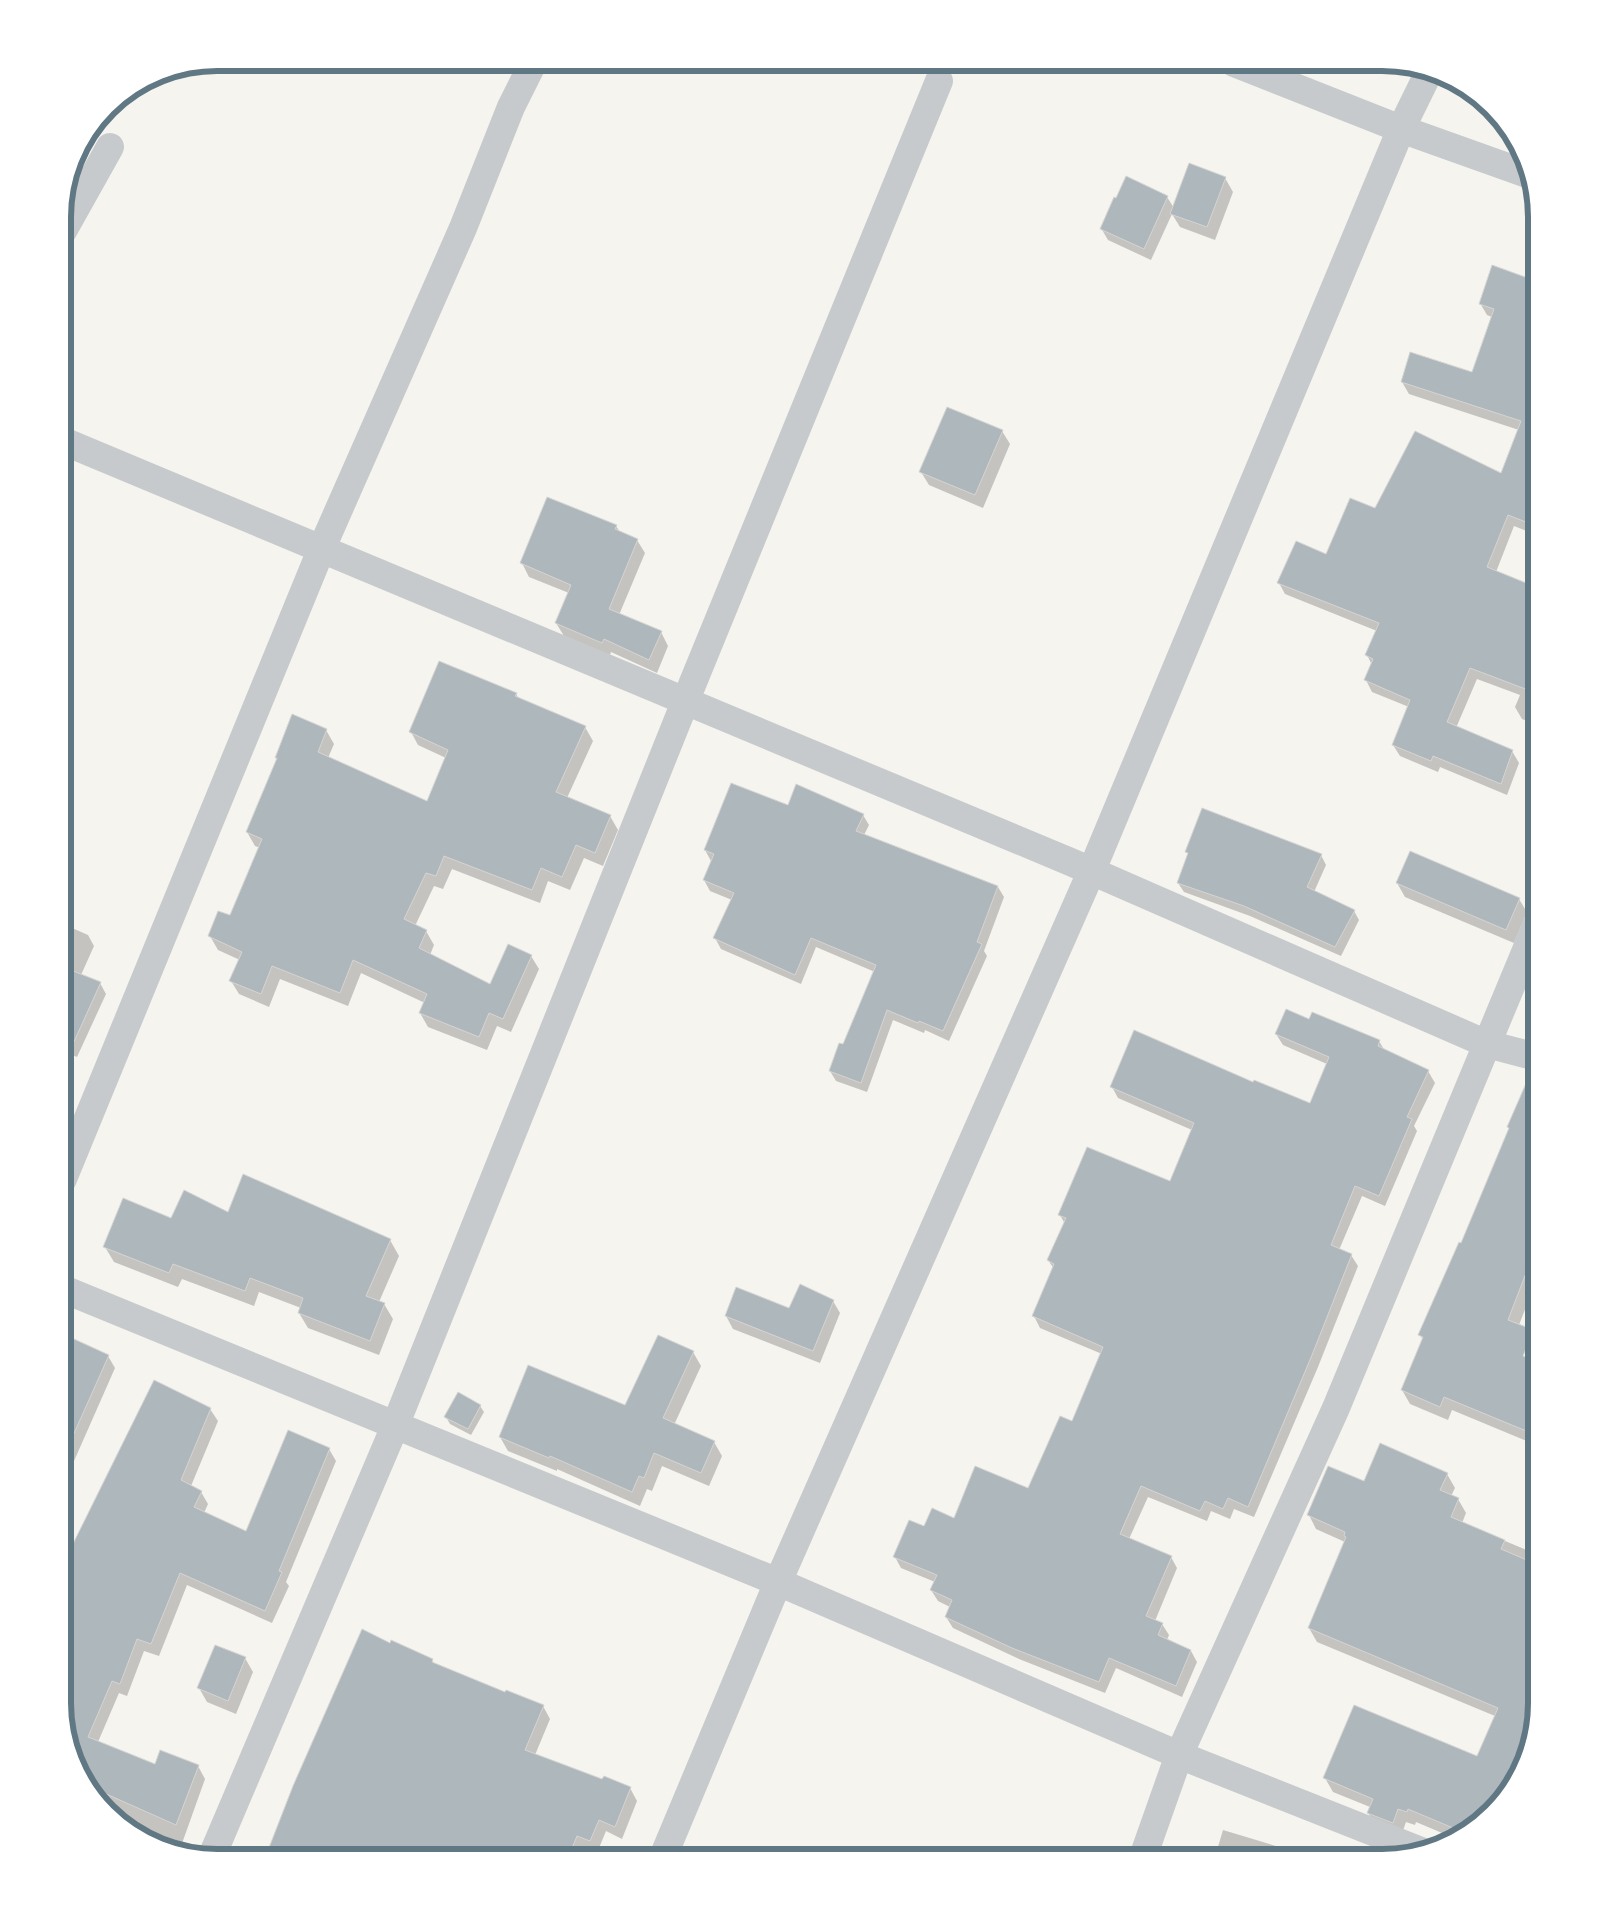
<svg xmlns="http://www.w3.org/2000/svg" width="1599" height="1920" font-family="'Nunito Sans',sans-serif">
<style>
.shadow{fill:#0003;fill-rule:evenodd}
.building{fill:#aeb7bb;stroke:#d5d5d3}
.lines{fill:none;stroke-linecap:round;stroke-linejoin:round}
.street{stroke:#c6cacc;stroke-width:28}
.rim{fill:none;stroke:#607784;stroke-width:6}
</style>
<rect width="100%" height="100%" fill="#f5f4ef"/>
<path class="shadow" d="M 1225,178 L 1233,192 L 1215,240 L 1180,227 L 1172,214 L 1151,260 L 1108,240 L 1101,228 L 1167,197 L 1174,208 Z
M 1493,267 L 1536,282 L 1536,521 L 1532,533 L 1514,526 L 1496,572 L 1536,588 L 1536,725 L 1522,719 L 1515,707 L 1520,695 L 1477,679 L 1456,728 L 1512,751 L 1519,763 L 1507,795 L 1440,767 L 1438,772 L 1400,756 L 1393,745 L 1409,707 L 1372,692 L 1366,680 L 1372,665 L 1367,655 L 1377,631 L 1285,594 L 1279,583 L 1327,556 L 1375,510 L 1502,475 L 1519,430 L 1409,394 L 1402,382 L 1411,354 L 1473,374 L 1492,317 L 1487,315 L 1480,303 Z
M 1002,431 L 1010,444 L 983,508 L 929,485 L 921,472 Z
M 616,526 L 620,532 L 637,540 L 645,553 L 619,615 L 661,632 L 668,646 L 657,673 L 611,652 L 610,655 L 564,636 L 556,623 L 569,593 L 529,577 L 522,563 Z
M 516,694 L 519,699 L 585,727 L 593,741 L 567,798 L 610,816 L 618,830 L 603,866 L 584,858 L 570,890 L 548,881 L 540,903 L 452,869 L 443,889 L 434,886 L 415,926 L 426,931 L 434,945 L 430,955 L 491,986 L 531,956 L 539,969 L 511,1032 L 497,1026 L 487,1050 L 428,1027 L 420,1013 L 425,1003 L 361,973 L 348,1006 L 280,979 L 269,1007 L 239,994 L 231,981 L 240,960 L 218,950 L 210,936 L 230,917 L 260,848 L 255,846 L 247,832 L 278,760 L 276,758 L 326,730 L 334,744 L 328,758 L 428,802 L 446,758 L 418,745 L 411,732 Z
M 788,807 L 863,815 L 869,825 L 864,835 L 998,887 L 1004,897 L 984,951 L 987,956 L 949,1041 L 925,1030 L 924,1033 L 893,1020 L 867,1092 L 836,1081 L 830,1071 L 844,1046 L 875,972 L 816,947 L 801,984 L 721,949 L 715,938 L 732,900 L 710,891 L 704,880 L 711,861 L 705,850 Z
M 1187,852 L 1321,855 L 1326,865 L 1314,892 L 1354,911 L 1359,920 L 1341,956 L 1250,916 L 1184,892 L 1178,883 L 1189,855 Z
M 1397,883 L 1519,899 L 1527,912 L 1514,943 L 1405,897 Z
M 63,924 L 88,935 L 94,946 L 81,975 L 100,983 L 106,994 L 77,1057 L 63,1051 Z
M 1309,1021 L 1379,1041 L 1385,1051 L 1428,1071 L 1435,1083 L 1414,1126 L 1417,1131 L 1385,1206 L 1362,1196 L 1339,1250 L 1351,1255 L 1358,1266 L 1318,1367 L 1254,1517 L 1234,1509 L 1230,1519 L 1211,1511 L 1207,1521 L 1148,1497 L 1129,1539 L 1171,1557 L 1177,1568 L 1155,1621 L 1162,1624 L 1169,1635 L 1167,1640 L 1191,1651 L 1197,1662 L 1182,1697 L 1116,1668 L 1105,1693 L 1019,1659 L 953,1628 L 946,1617 L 950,1607 L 938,1601 L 931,1590 L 935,1582 L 901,1568 L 895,1557 L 954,1519 L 1029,1490 L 1073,1423 L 1102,1354 L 1040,1328 L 1034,1316 L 1054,1269 L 1048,1260 L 1065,1224 L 1060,1215 L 1170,1182 L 1192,1130 L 1118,1098 L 1112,1087 L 1254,1084 L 1310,1105 L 1327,1064 L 1283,1045 L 1276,1034 Z
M 1521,1098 L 1536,1105 L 1536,1281 L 1519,1325 L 1534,1331 L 1536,1336 L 1536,1356 L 1534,1362 L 1536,1363 L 1536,1445 L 1452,1410 L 1448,1420 L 1410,1404 L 1402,1390 L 1423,1340 L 1420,1335 L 1462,1245 L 1510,1130 L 1508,1127 ZM 1529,1339 L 1532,1339 L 1522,1363 L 1520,1362 Z
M 229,1213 L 390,1240 L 399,1256 L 379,1302 L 384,1304 L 393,1319 L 379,1355 L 308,1328 L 299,1313 L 301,1308 L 259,1292 L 254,1306 L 182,1279 L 178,1287 L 114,1262 L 105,1247 L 172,1219 Z
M 833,1301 L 840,1313 L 820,1363 L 733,1329 L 726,1316 L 789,1310 Z
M 63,1336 L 108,1356 L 115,1368 L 63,1486 Z
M 659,1337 L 693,1352 L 701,1366 L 674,1425 L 714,1442 L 722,1456 L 709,1486 L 662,1466 L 652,1491 L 647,1489 L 640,1506 L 557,1469 L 557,1471 L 508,1451 L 500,1437 L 625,1407 Z
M 480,1406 L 484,1412 L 471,1435 L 450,1424 L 446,1417 Z
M 210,1409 L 218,1421 L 191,1486 L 201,1492 L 208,1504 L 204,1513 L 247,1532 L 329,1449 L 336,1461 L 286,1582 L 289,1586 L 272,1623 L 187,1585 L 159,1656 L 144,1651 L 127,1696 L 119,1693 L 98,1742 L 155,1766 L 198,1766 L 205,1779 L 180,1849 L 148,1841 L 89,1789 L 71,1752 L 62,1703 L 63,1549 L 70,1552 Z
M 1447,1474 L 1455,1488 L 1451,1496 L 1458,1499 L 1466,1513 L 1462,1523 L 1536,1554 L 1536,1703 L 1520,1772 L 1468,1831 L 1454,1838 L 1416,1822 L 1415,1825 L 1406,1822 L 1401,1836 L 1376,1826 L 1368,1813 L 1370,1807 L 1333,1792 L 1325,1778 L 1478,1757 L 1495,1716 L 1317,1642 L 1309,1628 L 1345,1542 L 1316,1529 L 1309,1515 L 1364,1483 Z
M 391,1645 L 432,1660 L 435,1665 L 505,1694 L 543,1706 L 550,1719 L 535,1755 L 603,1781 L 630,1788 L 637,1801 L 622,1839 L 606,1831 L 597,1853 L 584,1848 L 580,1857 L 266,1857 Z
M 245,1658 L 253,1672 L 236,1714 L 207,1702 L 199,1688 Z
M 1223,1830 L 1312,1857 L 1215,1857 Z"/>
<path class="building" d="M 1189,163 L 1226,177 L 1207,227 L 1170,214 Z
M 1126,176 L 1168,196 L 1144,249 L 1100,229 L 1114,197 L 1116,198 Z
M 1492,265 L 1536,281 L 1536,526 L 1508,515 L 1487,567 L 1536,587 L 1536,693 L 1470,668 L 1447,722 L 1513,750 L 1501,784 L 1433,756 L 1431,761 L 1392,745 L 1410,700 L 1364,680 L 1373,659 L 1365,655 L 1379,623 L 1277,583 L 1296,541 L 1326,554 L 1350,498 L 1375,508 L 1415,431 L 1501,473 L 1521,421 L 1401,382 L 1410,352 L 1472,372 L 1494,309 L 1479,304 Z
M 947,407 L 1003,430 L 975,495 L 919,472 Z
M 547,497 L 617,525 L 615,529 L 638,539 L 609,609 L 662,631 L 649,660 L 604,639 L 602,643 L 555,623 L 571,585 L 520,563 Z
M 439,661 L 517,693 L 515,696 L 586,726 L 556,792 L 611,815 L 595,853 L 576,845 L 562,877 L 541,868 L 532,890 L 444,856 L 436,876 L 426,873 L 404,919 L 427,930 L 419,948 L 490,984 L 508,944 L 532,955 L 503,1019 L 489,1013 L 479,1037 L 419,1013 L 427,994 L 353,960 L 340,993 L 272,966 L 261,994 L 229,981 L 242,952 L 208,936 L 218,911 L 230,915 L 262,839 L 246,832 L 277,758 L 275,758 L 292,714 L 327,729 L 318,752 L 427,801 L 448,750 L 409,732 Z
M 731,783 L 788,805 L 796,784 L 864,814 L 856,831 L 998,886 L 977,942 L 982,944 L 943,1031 L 919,1021 L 918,1023 L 887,1010 L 861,1083 L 829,1071 L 839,1043 L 843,1044 L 876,965 L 811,938 L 795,975 L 713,938 L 734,893 L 703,880 L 714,854 L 704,850 Z
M 1202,808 L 1322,854 L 1307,887 L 1355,910 L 1335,947 L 1244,906 L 1177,883 L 1188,853 L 1185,852 Z
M 1410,851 L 1520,898 L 1506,930 L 1396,883 Z
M 63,967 L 101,982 L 63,1066 Z
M 1286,1009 L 1309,1019 L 1312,1012 L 1380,1040 L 1378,1046 L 1429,1070 L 1407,1117 L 1412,1119 L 1379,1196 L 1355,1186 L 1331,1245 L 1352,1254 L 1312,1355 L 1248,1507 L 1228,1498 L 1223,1509 L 1205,1501 L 1200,1511 L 1141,1486 L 1120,1534 L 1172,1556 L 1146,1616 L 1163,1623 L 1158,1635 L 1191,1650 L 1176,1686 L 1109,1658 L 1099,1682 L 1012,1648 L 945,1617 L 952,1600 L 930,1590 L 937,1575 L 893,1557 L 909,1520 L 924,1526 L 932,1508 L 954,1518 L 975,1466 L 1028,1488 L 1060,1416 L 1072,1421 L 1103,1347 L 1032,1316 L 1054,1264 L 1047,1260 L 1066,1218 L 1058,1215 L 1087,1147 L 1170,1181 L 1194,1123 L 1110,1087 L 1134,1030 L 1253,1082 L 1254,1080 L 1310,1103 L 1329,1057 L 1275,1034 Z
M 1531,1072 L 1536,1072 L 1536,1247 L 1508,1320 L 1534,1330 L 1523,1356 L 1536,1362 L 1536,1435 L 1444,1397 L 1440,1407 L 1401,1390 L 1423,1337 L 1418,1335 L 1459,1242 L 1461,1243 L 1509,1128 L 1507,1127 Z
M 243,1174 L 391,1239 L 366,1296 L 385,1303 L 370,1341 L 298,1313 L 303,1298 L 250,1278 L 245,1291 L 173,1264 L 169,1273 L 103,1247 L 123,1198 L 171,1218 L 184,1190 L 228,1212 Z
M 800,1284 L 834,1300 L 813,1351 L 725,1316 L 736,1287 L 789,1308 Z
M 63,1334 L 109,1355 L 63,1458 Z
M 658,1335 L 694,1351 L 663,1418 L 715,1441 L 701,1473 L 654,1453 L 644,1478 L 639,1476 L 632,1492 L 550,1456 L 549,1458 L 499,1437 L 528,1365 L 625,1405 Z
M 154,1380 L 211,1408 L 181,1480 L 202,1491 L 194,1507 L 246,1531 L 288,1430 L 330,1448 L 279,1571 L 282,1572 L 265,1611 L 180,1573 L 151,1644 L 137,1639 L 120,1684 L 112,1681 L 88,1737 L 155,1764 L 160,1750 L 199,1765 L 176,1825 L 86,1785 L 71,1752 L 62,1703 L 63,1564 Z
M 458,1392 L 481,1405 L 468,1429 L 444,1417 Z
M 1380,1443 L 1448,1473 L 1440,1490 L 1459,1498 L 1451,1517 L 1505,1540 L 1501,1549 L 1536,1564 L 1536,1703 L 1520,1772 L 1465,1833 L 1408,1809 L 1407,1812 L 1398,1809 L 1393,1823 L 1367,1813 L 1373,1799 L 1323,1778 L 1354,1705 L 1477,1756 L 1498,1708 L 1308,1628 L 1346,1537 L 1344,1536 L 1345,1532 L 1307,1515 L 1328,1466 L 1364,1481 Z
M 362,1629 L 390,1643 L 391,1640 L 433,1659 L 432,1662 L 505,1692 L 506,1690 L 544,1705 L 525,1750 L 602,1779 L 604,1776 L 631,1787 L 615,1827 L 599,1820 L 590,1841 L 577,1836 L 568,1858 L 265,1858 L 293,1786 Z
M 215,1645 L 246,1657 L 228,1701 L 197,1688 Z"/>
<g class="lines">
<path class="street" d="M 1234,63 L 1401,129 L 1530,175
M 63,231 L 110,147
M 63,441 L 1073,863 L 1487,1044 L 1536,1057
M 63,1179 L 321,550 L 463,228 L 511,107 L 533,63
M 63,1289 L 778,1582 L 1179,1755 L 1421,1851
M 212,1856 L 395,1426 L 685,702 L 939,81
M 663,1857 L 778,1582 L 1092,870 L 1401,129 L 1428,74
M 1143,1857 L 1179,1755 L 1336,1408 L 1536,926"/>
</g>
<path d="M0 0H1599V1920H0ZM217 71H1382A146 146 0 0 1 1528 217V1703A146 146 0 0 1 1382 1849H217A146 146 0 0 1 71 1703V217A146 146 0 0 1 217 71Z" fill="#fff" fill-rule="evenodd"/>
<path class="rim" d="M217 71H1382A146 146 0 0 1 1528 217V1703A146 146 0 0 1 1382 1849H217A146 146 0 0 1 71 1703V217A146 146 0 0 1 217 71Z"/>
</svg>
